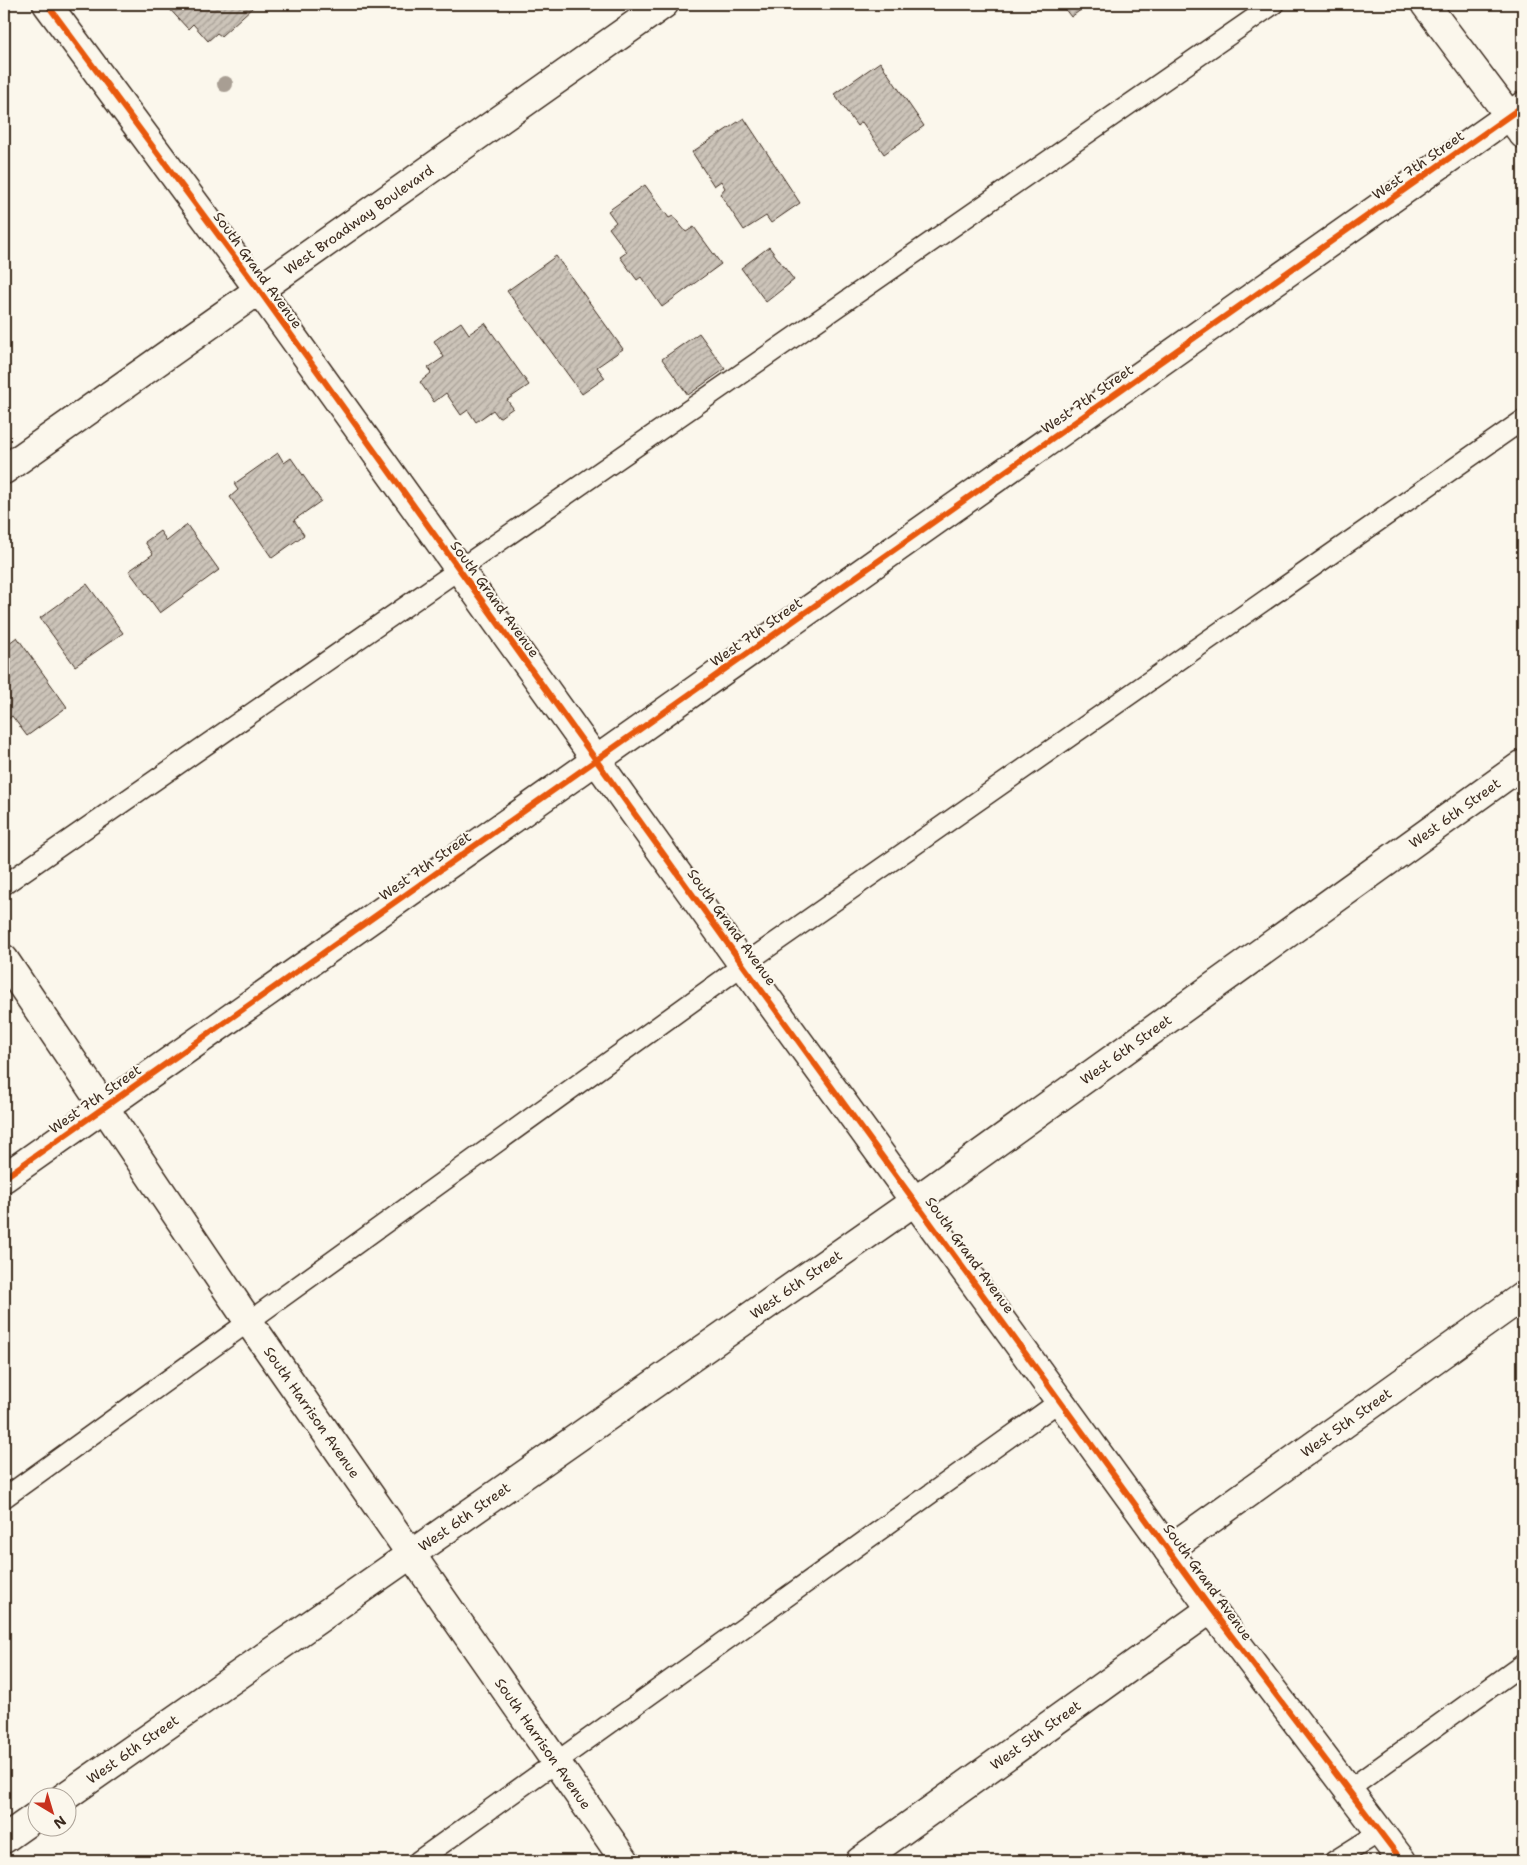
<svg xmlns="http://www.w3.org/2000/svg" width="1527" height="1865" font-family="'Shantell Sans',sans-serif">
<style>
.building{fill:url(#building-hatch);stroke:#3b2a1e}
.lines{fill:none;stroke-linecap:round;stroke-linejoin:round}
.service-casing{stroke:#3b2a1e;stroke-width:22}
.minor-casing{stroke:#3b2a1e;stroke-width:31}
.tertiary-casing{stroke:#3b2a1e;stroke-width:31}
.trunk-casing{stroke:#3b2a1e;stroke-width:31}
.service{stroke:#fbf7ec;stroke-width:19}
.minor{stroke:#fbf7ec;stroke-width:28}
.tertiary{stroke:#fbf7ec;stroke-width:28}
.trunk{stroke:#fbf7ec;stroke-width:28}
.cycleway-casing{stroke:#fbf7ec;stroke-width:9}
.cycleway{stroke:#e8590c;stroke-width:6}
.tree{fill:#a89e93}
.labels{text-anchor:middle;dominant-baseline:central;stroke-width:4.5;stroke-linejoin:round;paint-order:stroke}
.street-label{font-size:14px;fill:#3b2a1e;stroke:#fbf7ec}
</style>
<defs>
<pattern id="building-hatch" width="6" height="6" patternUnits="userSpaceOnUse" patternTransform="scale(1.25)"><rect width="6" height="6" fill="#ccc4b9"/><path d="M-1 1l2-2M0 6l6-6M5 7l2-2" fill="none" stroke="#a79f96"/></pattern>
</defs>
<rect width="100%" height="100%" fill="#fbf7ec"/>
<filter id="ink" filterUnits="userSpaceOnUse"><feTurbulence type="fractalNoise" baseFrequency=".02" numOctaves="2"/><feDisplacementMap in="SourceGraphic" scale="10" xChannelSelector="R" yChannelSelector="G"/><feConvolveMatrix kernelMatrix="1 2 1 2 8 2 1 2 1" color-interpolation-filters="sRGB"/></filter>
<g filter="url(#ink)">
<path class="building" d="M 165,4 L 249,4 L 253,7 L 221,36 L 217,33 L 208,41 L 193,24 L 188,29 Z
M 1061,4 L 1089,4 L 1071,17 Z
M 880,62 L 924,126 L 884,154 L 862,122 L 857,126 L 834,94 Z
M 744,118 L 800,203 L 771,223 L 766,216 L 744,230 L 720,194 L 725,188 L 721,181 L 714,186 L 692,152 Z
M 645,185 L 669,218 L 673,216 L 686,232 L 694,227 L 721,264 L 662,307 L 641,277 L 637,280 L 620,257 L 627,252 L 609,228 L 616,222 L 608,211 Z
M 769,247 L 794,280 L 766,302 L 741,268 Z
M 556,256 L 623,349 L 597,367 L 605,378 L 582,394 L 507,291 Z
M 461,322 L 469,334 L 485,323 L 529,385 L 507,400 L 513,408 L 499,418 L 493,410 L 476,422 L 468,410 L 461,415 L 446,393 L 434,402 L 420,382 L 431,373 L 428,368 L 444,357 L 434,341 Z
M 699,333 L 725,369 L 688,395 L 662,359 Z
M 278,453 L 284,463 L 291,458 L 321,501 L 294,520 L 304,535 L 272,558 L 230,497 L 238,490 L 234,484 Z
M 187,525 L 219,570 L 160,613 L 129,571 L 153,554 L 145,542 L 160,531 L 167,541 Z
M 87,584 L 123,633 L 75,666 L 40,618 Z
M 17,637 L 67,707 L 27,736 L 12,716 L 5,722 L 4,720 L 4,647 Z"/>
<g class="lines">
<defs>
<path id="service" d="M 4,885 L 1274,4
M 4,1498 L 743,965 L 1523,420
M 1348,1790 L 1523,1664
M 418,1861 L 1060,1401
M 1334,1861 L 1380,1832"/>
<g id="minor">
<path d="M 1425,4 L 1523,134"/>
<path id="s1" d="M 4,959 L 249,1322 L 625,1861"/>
<path d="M 4,1178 L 1523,106"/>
<path id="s2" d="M 1168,1550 L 1523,1296"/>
<path id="s3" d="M 63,1798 L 915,1201 L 1523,764"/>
<path d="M 4,1839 L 38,1815"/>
<path id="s4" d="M 860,1861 L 1211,1609"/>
</g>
<path id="tertiary" d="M 47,4 L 259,290 L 743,965 L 1211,1609 L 1402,1861"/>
<g id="trunk">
<path id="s5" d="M 4,470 L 664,4"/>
</g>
</defs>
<use href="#service" class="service-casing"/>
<use href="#minor" class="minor-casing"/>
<use href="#tertiary" class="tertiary-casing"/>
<use href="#trunk" class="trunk-casing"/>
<use href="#service" class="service"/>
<use href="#minor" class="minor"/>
<use href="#tertiary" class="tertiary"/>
<use href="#trunk" class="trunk"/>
<defs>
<path id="cycleway" d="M 47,4 L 259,290 L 743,965 L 1211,1609 L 1402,1861
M 4,1178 L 1523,106"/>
</defs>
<use href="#cycleway" class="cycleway-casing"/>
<use href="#cycleway" class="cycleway"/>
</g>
<circle class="tree" cx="225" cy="84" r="8"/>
</g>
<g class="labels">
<g class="street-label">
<text transform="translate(1418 165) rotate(-35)">West 7th Street</text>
<text stroke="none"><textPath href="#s5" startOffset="434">West Broadway Boulevard</textPath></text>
<text transform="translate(258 270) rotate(54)">South Grand Avenue</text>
<text transform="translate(1087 399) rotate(-35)">West 7th Street</text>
<text transform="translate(495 599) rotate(54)">South Grand Avenue</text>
<text transform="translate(756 632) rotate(-35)">West 7th Street</text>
<text stroke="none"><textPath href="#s3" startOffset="1705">West 6th Street</textPath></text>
<text transform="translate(425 866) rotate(-35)">West 7th Street</text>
<text transform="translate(732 927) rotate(54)">South Grand Avenue</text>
<text stroke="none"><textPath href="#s3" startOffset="1300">West 6th Street</textPath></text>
<text transform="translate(95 1099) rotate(-35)">West 7th Street</text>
<text transform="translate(970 1255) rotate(54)">South Grand Avenue</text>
<text stroke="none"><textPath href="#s3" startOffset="895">West 6th Street</textPath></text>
<text stroke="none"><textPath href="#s1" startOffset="548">South Harrison Avenue</textPath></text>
<text stroke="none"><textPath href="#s2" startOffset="219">West 5th Street</textPath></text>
<text stroke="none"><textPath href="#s3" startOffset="490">West 6th Street</textPath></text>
<text transform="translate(1208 1582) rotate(54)">South Grand Avenue</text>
<text stroke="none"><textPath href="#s4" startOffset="216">West 5th Street</textPath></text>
<text stroke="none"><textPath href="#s1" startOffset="952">South Harrison Avenue</textPath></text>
<text stroke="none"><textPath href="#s3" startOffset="85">West 6th Street</textPath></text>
</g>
</g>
<rect width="1527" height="1865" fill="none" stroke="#fbf7ec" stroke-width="20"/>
<rect x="10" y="10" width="1507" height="1845" fill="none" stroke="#3b2a1e" stroke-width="2" filter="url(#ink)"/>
<g transform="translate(52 1812) rotate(142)"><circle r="24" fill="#fbf7ec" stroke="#aea59a"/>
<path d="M0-4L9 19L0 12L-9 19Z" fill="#c8321e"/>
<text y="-8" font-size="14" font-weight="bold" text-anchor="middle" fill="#3b2a1e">N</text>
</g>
</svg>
